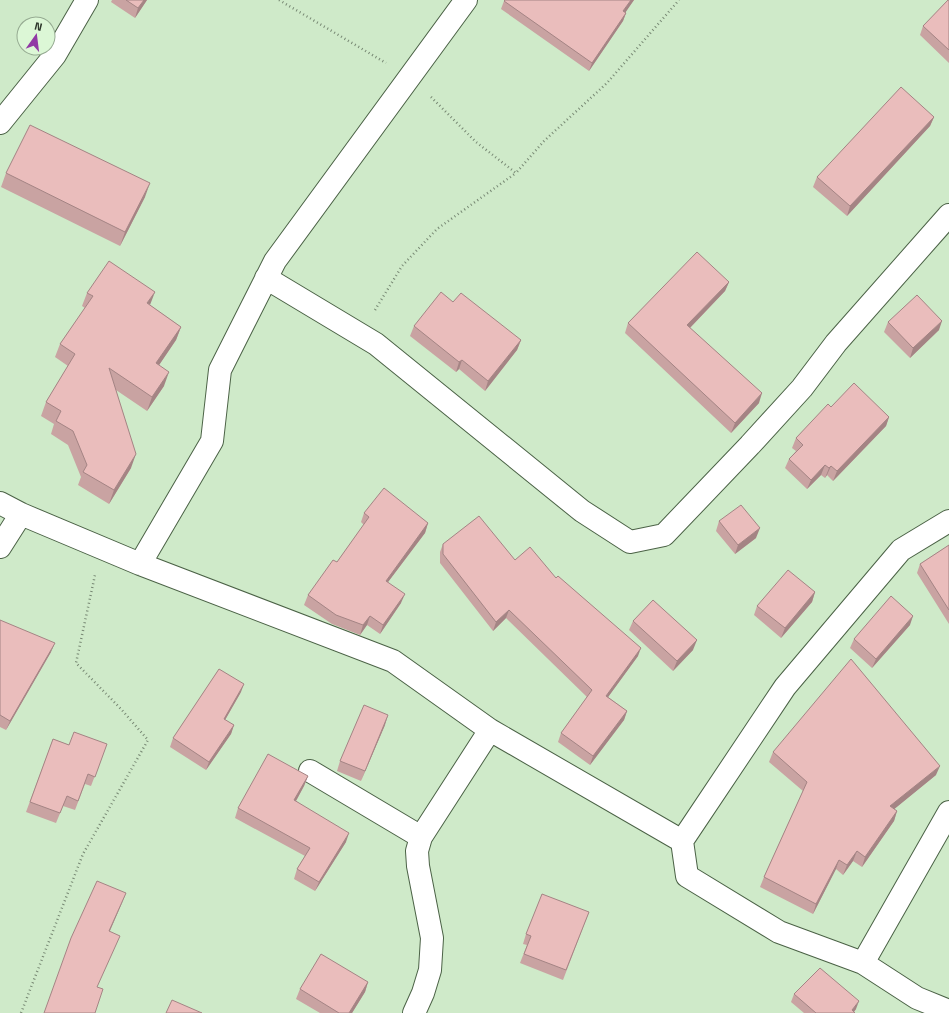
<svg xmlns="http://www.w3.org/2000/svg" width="949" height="1013" font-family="'Titillium Web',sans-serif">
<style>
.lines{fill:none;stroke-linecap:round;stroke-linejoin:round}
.minor-casing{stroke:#4b6246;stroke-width:24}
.path{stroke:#788974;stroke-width:2.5;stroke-dasharray:1 3;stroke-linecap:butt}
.minor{stroke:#fff;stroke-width:22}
.wall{fill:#c9a3a2}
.shaded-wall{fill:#a48484}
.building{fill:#eabdbc;stroke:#a48484}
</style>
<rect width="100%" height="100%" fill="#cfeac9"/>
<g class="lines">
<defs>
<path id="minor" d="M 0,123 L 55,55 L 87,0
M 266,278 L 376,344 L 582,511 L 630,542 L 664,535 L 750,445 L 802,388 L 836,343 L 949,215
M 0,503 L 21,514 L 140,564 L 393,661 L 490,730 L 682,841
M 949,521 L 901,550 L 785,687 L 682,841 L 687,876 L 779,932 L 863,963 L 917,998 L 949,1011
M 0,547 L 21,514
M 140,564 L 212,441 L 220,370 L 275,261 L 466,0
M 310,771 L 421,837
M 863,963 L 949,812
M 414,1013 L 423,993 L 430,970 L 432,938 L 418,866 L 417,851 L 421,837 L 490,730"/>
</defs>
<use href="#minor" class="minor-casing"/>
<path class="path" d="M 279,0 L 386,63
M 431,97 L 476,142 L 516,173 L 544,141 L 607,83 L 679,0
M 375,310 L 402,266 L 437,229 L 516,173
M 21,1013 L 83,854 L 148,740 L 121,709 L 76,663 L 95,575"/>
<use href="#minor" class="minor"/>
</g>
<path class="wall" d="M 112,0 L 147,0 L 135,18 L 111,2 Z
M 634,0 L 625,12 L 626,13 L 623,21 L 589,71 L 501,9 L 504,1 Z
M 949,0 L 949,63 L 920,35 L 923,26 Z
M 934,117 L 930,126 L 847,216 L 813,187 L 817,177 Z
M 6,173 L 145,197 L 120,246 L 1,187 Z
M 729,282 L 725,291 L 690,328 L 759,403 L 731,433 L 625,333 L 628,323 Z
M 87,293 L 150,305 L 181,327 L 176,340 L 159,365 L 164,386 L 147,411 L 116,390 L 131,468 L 109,504 L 78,485 L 81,477 L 68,445 L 51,434 L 54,424 L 41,416 L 46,402 L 68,366 L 55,357 L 60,344 L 85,308 L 82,306 Z
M 453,302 L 521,340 L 517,350 L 485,391 L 459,369 L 456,372 L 410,336 L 414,326 Z
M 888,322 L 939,330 L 910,358 L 884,332 Z
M 831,407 L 889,417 L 886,426 L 833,481 L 827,475 L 825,478 L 821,475 L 807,489 L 785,468 L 789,459 L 796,451 L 792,448 L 796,438 Z
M 364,513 L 428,523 L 425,533 L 388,582 L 401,603 L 380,634 L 367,625 L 360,635 L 332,624 L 304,605 L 308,595 L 337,562 L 364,525 L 361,522 Z
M 719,521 L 756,538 L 735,554 L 716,531 Z
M 443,544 L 515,560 L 556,578 L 638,656 L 608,697 L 627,711 L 624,720 L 590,765 L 558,742 L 561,733 L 587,697 L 506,618 L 493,631 L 440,563 L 440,552 Z
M 949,545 L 949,624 L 917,573 L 920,564 Z
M 815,592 L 812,602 L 781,638 L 754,615 L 757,606 Z
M 0,620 L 51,652 L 6,730 L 0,727 Z
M 633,621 L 693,650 L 673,671 L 629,630 Z
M 910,625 L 872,668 L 850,648 L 854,639 Z
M 241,692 L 225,720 L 234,725 L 231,734 L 206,770 L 170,747 L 173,738 Z
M 385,725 L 361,781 L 337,771 L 340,761 Z
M 53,739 L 69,745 L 107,744 L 91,786 L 85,784 L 75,810 L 63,806 L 56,823 L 26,812 Z
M 773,752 L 936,775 L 894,809 L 897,811 L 894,821 L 862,867 L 853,861 L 843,875 L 836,869 L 813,914 L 760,887 L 764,877 L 803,791 L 769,762 Z
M 308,776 L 304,786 L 296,801 L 346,842 L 315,891 L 294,879 L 297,869 L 305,856 L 235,818 L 238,808 Z
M 589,912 L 563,980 L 520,963 L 527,945 L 523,944 L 526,934 Z
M 368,982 L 365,992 L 352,1013 L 320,1013 L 296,999 L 300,989 Z
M 794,994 L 856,1009 L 854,1012 L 855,1013 L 804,1013 L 791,1002 Z"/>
<path class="shaded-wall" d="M 144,0 L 147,0 L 135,18 L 138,8 Z
M 631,0 L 634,0 L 621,19 L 623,11 Z
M 626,13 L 623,21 L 589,71 L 592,63 Z
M 934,117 L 930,126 L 847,216 L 850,206 Z
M 150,183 L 145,197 L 120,246 L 125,232 Z
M 729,282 L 725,291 L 684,334 L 687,325 Z
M 155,292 L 150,305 L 147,303 Z
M 942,321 L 939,330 L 910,358 L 913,348 Z
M 181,327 L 176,340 L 151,377 L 156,363 Z
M 521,340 L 517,350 L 485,391 L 488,381 Z
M 462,360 L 459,369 L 456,372 L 459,362 Z
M 169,372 L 164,386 L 147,411 L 152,397 Z
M 762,393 L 759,403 L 731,433 L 735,423 Z
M 889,417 L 886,426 L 833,481 L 837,471 Z
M 136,454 L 131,468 L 109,504 L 114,490 Z
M 825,465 L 821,475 L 807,489 L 811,480 Z
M 831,466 L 827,475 L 825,478 L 829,468 Z
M 428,523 L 425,533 L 382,590 L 386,581 Z
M 760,528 L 756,538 L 735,554 L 738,545 Z
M 815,592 L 812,602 L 781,638 L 785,628 Z
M 405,594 L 401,603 L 380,634 L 383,625 Z
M 509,610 L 506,618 L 493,631 L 496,622 Z
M 370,616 L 367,625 L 360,635 L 363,625 Z
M 913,616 L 910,625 L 872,668 L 876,659 Z
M 697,640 L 693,650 L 673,671 L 677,661 Z
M 55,643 L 51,652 L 6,730 L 10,721 Z
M 641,648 L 638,656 L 603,704 L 606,696 Z
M 244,684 L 241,692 L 221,727 L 224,719 Z
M 627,711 L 624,720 L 590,765 L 593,756 Z
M 388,715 L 385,725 L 361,781 L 365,771 Z
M 234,725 L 231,734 L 206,770 L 209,762 Z
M 940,766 L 936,775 L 887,815 L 890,806 Z
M 308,776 L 304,786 L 291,810 L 294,800 Z
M 897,811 L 894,821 L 862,867 L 865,857 Z
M 349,833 L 346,842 L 315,891 L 319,882 Z
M 857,851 L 853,861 L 843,875 L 847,865 Z
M 839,860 L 836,869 L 813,914 L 816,904 Z
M 126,893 L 122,903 L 106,940 L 109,931 Z
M 368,982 L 365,992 L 352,1013 L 349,1013 Z
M 859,1001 L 856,1009 L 853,1013 L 852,1010 Z"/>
<path class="building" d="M 126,0 L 144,0 L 138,8 Z
M 505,0 L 631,0 L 623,11 L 626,13 L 592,63 L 504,1 Z
M 948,0 L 949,0 L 949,50 L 923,26 Z
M 901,87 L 934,117 L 850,206 L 817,177 Z
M 30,125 L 150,183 L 125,232 L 6,173 Z
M 697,252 L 729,282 L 687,325 L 762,393 L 735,423 L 628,323 Z
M 109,261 L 155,292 L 147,303 L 181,327 L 156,363 L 169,372 L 152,397 L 109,368 L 136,454 L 114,490 L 83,472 L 87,465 L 73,431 L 56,421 L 61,411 L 46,402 L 75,354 L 60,344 L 93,296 L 87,293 Z
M 441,292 L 453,302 L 461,293 L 521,340 L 488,381 L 462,360 L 459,362 L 414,326 Z
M 917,295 L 942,321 L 913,348 L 888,322 Z
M 854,383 L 889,417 L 837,471 L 831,466 L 829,468 L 825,465 L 811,480 L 789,459 L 803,445 L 796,438 L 828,404 L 831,407 Z
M 384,488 L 428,523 L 386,581 L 405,594 L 383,625 L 370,616 L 363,625 L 336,615 L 308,595 L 333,560 L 337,562 L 369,517 L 364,513 Z
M 741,505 L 760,528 L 738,545 L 719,521 Z
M 479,516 L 515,560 L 530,547 L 556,578 L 558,576 L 641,648 L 606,696 L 627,711 L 593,756 L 561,733 L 592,690 L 509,610 L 496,622 L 443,554 L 443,544 Z
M 949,545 L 949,610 L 920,564 Z
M 788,570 L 815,592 L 785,628 L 757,606 Z
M 891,596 L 913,616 L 876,659 L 854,639 Z
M 653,600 L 697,640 L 677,661 L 633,621 Z
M 0,620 L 55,643 L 10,721 L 0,715 Z
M 851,659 L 940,766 L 890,806 L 897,811 L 865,857 L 857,851 L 847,865 L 839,860 L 816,904 L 764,877 L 807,782 L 773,752 Z
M 219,669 L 244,684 L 224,719 L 234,725 L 209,762 L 173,738 Z
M 364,705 L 388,715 L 365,771 L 340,761 Z
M 74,732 L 107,744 L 95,777 L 88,774 L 78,801 L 67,796 L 60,813 L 30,802 L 53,739 L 69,745 Z
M 268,754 L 308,776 L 294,800 L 349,833 L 319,882 L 297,869 L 310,848 L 238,808 Z
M 97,881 L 126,893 L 109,931 L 120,936 L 97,987 L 103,989 L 95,1013 L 44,1013 L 71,938 Z
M 542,894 L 589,912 L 566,970 L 524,954 L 531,936 L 526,934 Z
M 321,954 L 368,982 L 349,1013 L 339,1013 L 300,989 Z
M 820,968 L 859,1001 L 852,1010 L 855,1013 L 816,1013 L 794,994 Z
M 172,1000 L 202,1013 L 166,1013 Z"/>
<g transform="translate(36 36) rotate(14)"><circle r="19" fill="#dcf7d6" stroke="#96ab92"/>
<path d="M0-3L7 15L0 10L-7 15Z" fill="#9139a5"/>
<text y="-6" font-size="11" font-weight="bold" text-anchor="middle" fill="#2e382c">N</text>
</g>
</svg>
